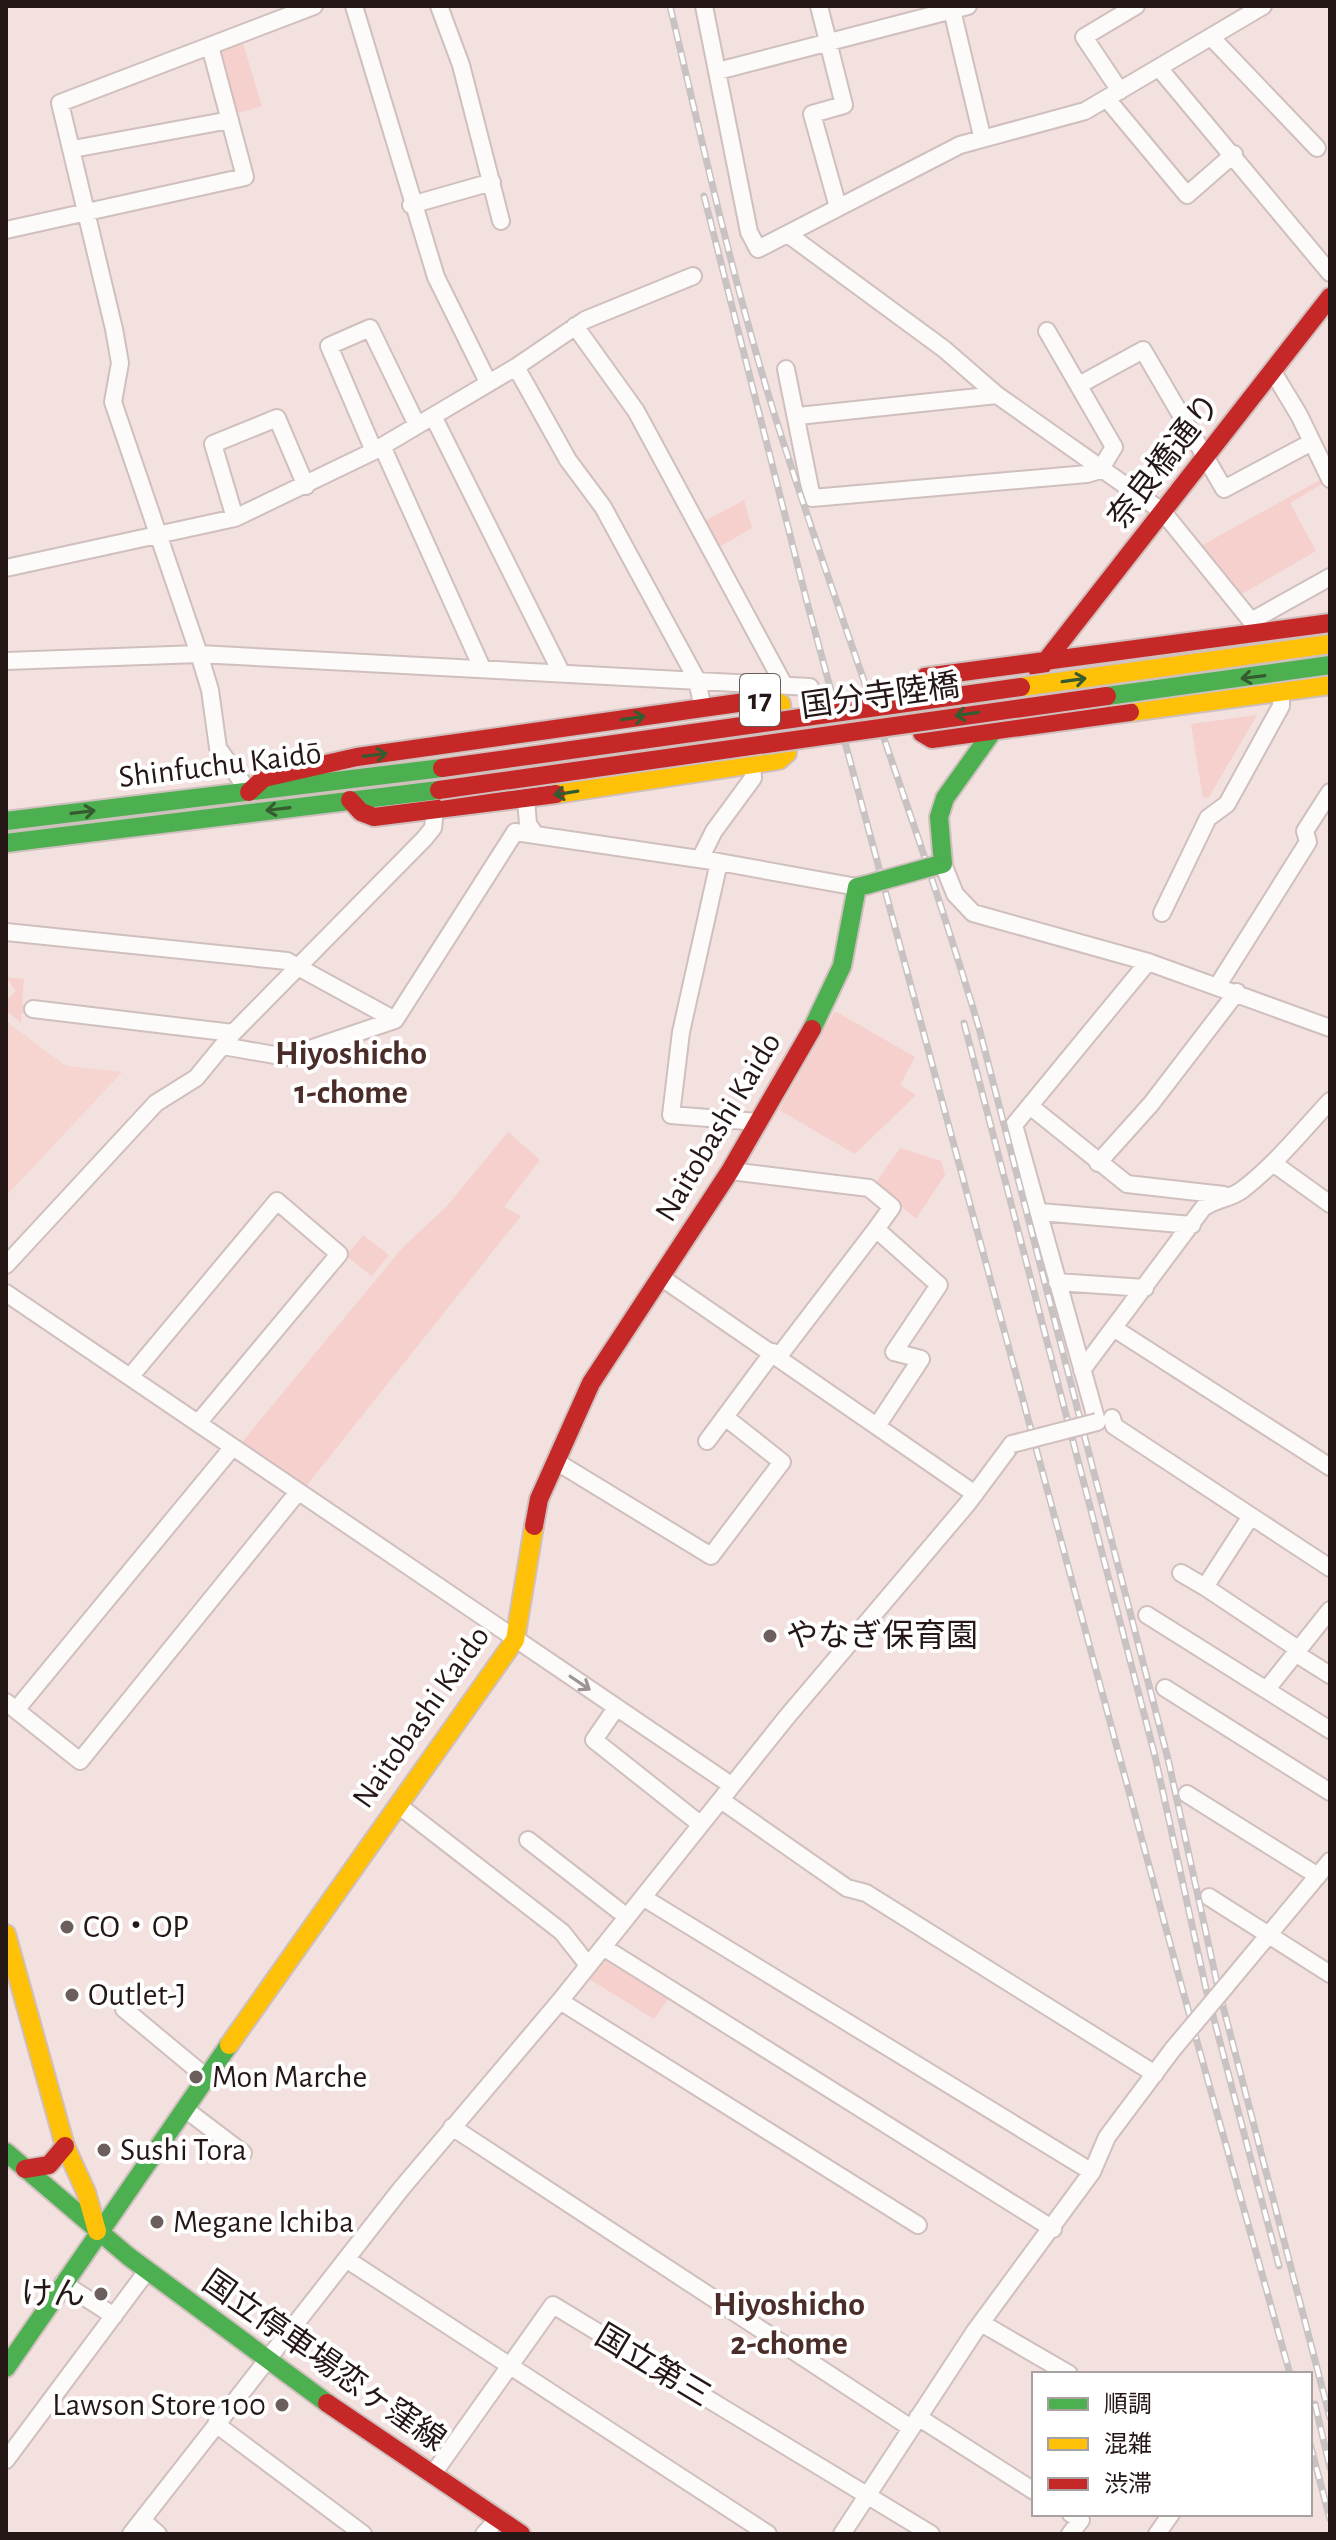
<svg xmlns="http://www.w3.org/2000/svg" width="1336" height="2540" font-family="'Alegreya Sans','Noto Sans JP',sans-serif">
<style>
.built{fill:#f6d4d0}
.green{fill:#f5d0cc}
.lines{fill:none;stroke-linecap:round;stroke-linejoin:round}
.street-casing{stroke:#cfbfbd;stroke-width:20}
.fast-casing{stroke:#cfbfbd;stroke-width:22}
.slow-casing{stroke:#cfbfbd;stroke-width:22}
.jam-casing{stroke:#cfbfbd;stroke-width:22}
.street{stroke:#fdfafa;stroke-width:16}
.fast{stroke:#4caf50;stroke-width:18}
.slow{stroke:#ffc107;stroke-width:18}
.jam{stroke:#c62828;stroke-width:18}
.rail-casing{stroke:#c8c2c2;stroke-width:7}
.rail{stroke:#fff;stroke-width:4;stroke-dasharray:12;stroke-linecap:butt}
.street-bridge-casing{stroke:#cfbfbd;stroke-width:20;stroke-linecap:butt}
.fast-bridge-casing{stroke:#cfbfbd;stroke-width:22;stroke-linecap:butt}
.slow-bridge-casing{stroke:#cfbfbd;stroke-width:22;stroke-linecap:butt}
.jam-bridge-casing{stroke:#cfbfbd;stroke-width:22;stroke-linecap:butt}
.street-bridge{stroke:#fdfafa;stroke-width:16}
.fast-bridge{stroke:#4caf50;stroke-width:18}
.slow-bridge{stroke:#ffc107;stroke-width:18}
.jam-bridge{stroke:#c62828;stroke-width:18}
.oneway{stroke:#365b30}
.oneway2{stroke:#9b9493}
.poi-dot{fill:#6c5e5c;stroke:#fff;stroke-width:3}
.labels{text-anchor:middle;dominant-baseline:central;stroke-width:8;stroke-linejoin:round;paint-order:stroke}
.shield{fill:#fff;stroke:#665d5b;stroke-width:2}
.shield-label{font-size:30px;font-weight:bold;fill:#241715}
.street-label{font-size:32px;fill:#241715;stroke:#fff}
.poi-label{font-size:32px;fill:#241715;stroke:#fff;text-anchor:start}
.neighbourhood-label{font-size:34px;font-weight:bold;fill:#4a2c29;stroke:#fff}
</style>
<rect width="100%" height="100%" fill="#f3e1df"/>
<path class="built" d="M 6,1021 L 66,1066 L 122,1072 L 6,1196 Z"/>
<path class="green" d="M 240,34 L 262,106 L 229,116 L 213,54 Z
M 1327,476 L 1329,480 L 1290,503 L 1316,551 L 1237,597 L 1197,548 Z
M 744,500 L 752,528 L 714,550 L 699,524 Z
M 1257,715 L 1209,797 L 1203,798 L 1191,724 Z
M 6,977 L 24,979 L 22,1004 L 33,1006 L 33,1014 L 21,1013 L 21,1023 L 6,1010 L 6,1000 L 16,991 Z
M 835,1011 L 915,1057 L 900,1085 L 916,1095 L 855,1154 L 779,1110 Z
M 508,1132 L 540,1160 L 504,1207 L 521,1216 L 303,1490 L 238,1447 L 403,1247 L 446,1207 Z
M 900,1148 L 941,1161 L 945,1175 L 916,1219 L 875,1184 Z
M 363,1235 L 389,1255 L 372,1276 L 346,1256 Z
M 606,1954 L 671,1995 L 654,2019 L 586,1977 Z"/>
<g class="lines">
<defs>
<path id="street" d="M 354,6 L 436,277 L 488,382
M 439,6 L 461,65 L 501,221
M 704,6 L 749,232 L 758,249 L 960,145 L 1085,111 L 1263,6
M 819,6 L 844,105 L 812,114 L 838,207
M 951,6 L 982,136
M 1211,37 L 1317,148
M 1159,68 L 1330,273
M 718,71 L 968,6
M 1120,91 L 1084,37 L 1136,6
M 1107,99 L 1187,195 L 1234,154
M 73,149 L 230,120
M 411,205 L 492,182
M 6,230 L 245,177 L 210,46
M 789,235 L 944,349 L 997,395 L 1163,512 L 1261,633
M 575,326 L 636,411 L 784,685
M 516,367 L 568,460 L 603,507 L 697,680 L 703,709
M 786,369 L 812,498 L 1087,474 L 1100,470 L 1114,447 L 1047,331
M 1273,372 L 1299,415 L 1330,479
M 1079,385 L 1143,350 L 1224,489 L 1312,442
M 433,416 L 561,672
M 798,416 L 997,395
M 382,446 L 482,668
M 374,451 L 329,346 L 370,328 L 417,425
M 235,518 L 213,444 L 277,418 L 306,486
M 6,568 L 235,518 L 374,451 L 516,367 L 585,320 L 693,276
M 1253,620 L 1330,577
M 6,661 L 199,654 L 810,687
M 249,792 L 218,748 L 210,690 L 199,654 L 113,402 L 120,363 L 114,329 L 60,103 L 314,6
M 526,799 L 528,824 L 535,834
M 700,859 L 714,831 L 753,778 L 752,764
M 719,862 L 681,1032 L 671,1115 L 758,1122
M 943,864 L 955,894 L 973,913 L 1148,962 L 1330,1028
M 1162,913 L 1208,818 L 1227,804 L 1281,706 L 1281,692
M 6,932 L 287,961 L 395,1020
M 1218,985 L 1308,842 L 1305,831 L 1330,792
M 33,1009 L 233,1033
M 223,1046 L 286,1057 L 395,1020 L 515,832 L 719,862 L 857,887
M 1030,1106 L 1127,1184 L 1224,1195
M 1098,1163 L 1151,1104 L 1237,992
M 1273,1163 L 1330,1204
M 730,1171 L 869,1188 L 892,1207 L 876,1229 L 939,1285 L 894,1352 L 921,1359 L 877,1426
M 1040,1212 L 1192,1225
M 6,1265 L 156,1103 L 196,1078 L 233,1033 L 424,839 L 433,828 L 435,810
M 662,1278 L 975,1494
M 1057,1282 L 1145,1288
M 6,1293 L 731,1785
M 1115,1329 L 1330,1467
M 779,1356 L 876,1229
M 1082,1370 L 1203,1208 C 1215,1199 1230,1199 1242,1190 C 1275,1165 1302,1131 1330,1101
M 130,1377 L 277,1201 L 339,1254 L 198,1423
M 1112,1418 L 1114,1426 L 1330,1568
M 1097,1422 L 1014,1125 L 1148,962
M 707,1441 L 773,1352
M 557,1462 L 711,1556 L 782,1462 L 725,1417
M 1251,1516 L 1205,1587 L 1298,1649
M 1181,1573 L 1205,1587
M 1147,1615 L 1330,1730
M 1295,1653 L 1330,1675
M 1165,1688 L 1330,1792
M 1267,1689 L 1330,1610
M 6,1702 L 80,1761 L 298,1492
M 616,1708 L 594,1740 L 700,1824
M 16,1710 L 232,1448
M 1187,1794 L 1318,1876
M 721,1800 L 847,1888 L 866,1893 L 1155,2074
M 398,1805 L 562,1932 L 588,1965
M 528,1840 L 627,1917
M 1209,1897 L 1330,1974
M 644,1898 L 1092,2172
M 603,1947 L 1053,2229
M 1226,1986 L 1330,1861
M 560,2001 L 918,2225
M 124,2009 L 206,2077
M 185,2109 L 243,2153
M 452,2127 L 911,2428
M 346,2259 L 768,2534
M 63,2283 L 114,2316
M 983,2324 L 1069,2374
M 918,2417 L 1034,2491
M 216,2424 L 363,2534
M 6,2460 L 147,2271
M 433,2474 L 553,2305 L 931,2534
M 142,2520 L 158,2534
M 131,2534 L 401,2189 L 560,2001 L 786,1718 L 968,1503 L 1012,1444
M 484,2534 L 498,2519
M 842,2534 L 975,2331 L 1092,2172 L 1107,2137 L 1173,2049
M 1070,2534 L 1081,2520 L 1071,2514
M 1157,2534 L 1171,2514"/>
<path id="fast" d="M 6,821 L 442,768
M 6,843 L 439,790
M 934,866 L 943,864 L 939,817 L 945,798 L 1000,721
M 812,1029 L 842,966 L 857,887 L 866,885
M 6,2152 L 128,2256 L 327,2403
M 6,2368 L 229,2045"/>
<path id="slow" d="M 1130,712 L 1330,685
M 556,794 L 779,760 L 787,753 L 781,704 L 771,698 L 752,701
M 6,1934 L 65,2146 L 86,2192 L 97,2231
M 229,2045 L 515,1640 L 534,1526"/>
<path id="jam" d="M 1038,671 L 1330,297
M 1130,712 L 932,739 L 922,733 L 916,686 L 925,677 L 1330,623
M 249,792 L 264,778 L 357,757 L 752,701
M 350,800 L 361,812 L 374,817 L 556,794
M 534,1526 L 539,1499 L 591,1383 L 730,1171 L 812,1029
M 25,2169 L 49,2165 L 65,2146
M 327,2403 L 521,2534"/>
</defs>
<use href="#street" class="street-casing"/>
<use href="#fast" class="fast-casing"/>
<use href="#slow" class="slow-casing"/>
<use href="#jam" class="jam-casing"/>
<use href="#street" class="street"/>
<use href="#fast" class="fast"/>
<use href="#slow" class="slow"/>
<use href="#jam" class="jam"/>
<defs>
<path id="rail" d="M 670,6 C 702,141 732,277 773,410 C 838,617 917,820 979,1028 L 1168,1759 L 1217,1983 L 1330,2418
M 704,196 L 807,602 L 1184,1995 L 1290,2374
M 964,1023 L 1155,1756 L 1206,1989 L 1279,2266
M 1315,2404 L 1330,2468
M 1310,2444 L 1330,2519"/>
</defs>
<use href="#rail" class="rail-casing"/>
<use href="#rail" class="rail"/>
<defs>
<path id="street-bridge" d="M 1012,1444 L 1097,1422
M 1173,2049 L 1226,1986"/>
<path id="fast-bridge" d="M 1107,696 L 1330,665
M 866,885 L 934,866"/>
<path id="slow-bridge" d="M 1021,687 L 1330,644"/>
<path id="jam-bridge" d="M 442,768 L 1021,687
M 439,790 L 1107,696"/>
</defs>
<use href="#street-bridge" class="street-bridge-casing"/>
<use href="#fast-bridge" class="fast-bridge-casing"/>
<use href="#slow-bridge" class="slow-bridge-casing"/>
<use href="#jam-bridge" class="jam-bridge-casing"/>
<use href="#street-bridge" class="street-bridge"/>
<use href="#fast-bridge" class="fast-bridge"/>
<use href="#slow-bridge" class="slow-bridge"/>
<use href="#jam-bridge" class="jam-bridge"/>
</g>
<defs><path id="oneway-shaft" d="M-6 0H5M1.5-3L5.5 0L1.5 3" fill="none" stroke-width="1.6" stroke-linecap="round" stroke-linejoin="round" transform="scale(2)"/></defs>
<g class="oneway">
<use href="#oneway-shaft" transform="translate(1253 677) rotate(173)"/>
<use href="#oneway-shaft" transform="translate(1074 680) rotate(-8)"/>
<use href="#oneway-shaft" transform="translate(967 714) rotate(172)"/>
<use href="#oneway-shaft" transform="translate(633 718) rotate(-8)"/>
<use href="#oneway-shaft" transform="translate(375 755) rotate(-7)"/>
<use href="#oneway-shaft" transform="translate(566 793) rotate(171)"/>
<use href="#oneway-shaft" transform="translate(278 809) rotate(173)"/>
<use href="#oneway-shaft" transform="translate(83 812) rotate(-7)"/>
</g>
<use class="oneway2" href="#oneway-shaft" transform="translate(580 1683) rotate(34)"/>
<g class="poi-dot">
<circle cx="770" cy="1636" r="8"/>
<circle cx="67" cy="1927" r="8"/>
<circle cx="72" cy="1995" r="8"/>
<circle cx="196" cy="2077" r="8"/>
<circle cx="104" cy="2150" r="8"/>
<circle cx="157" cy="2222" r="8"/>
<circle cx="101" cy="2294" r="8"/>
<circle cx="282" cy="2405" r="8"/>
</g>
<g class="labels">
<rect class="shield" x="740" y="674" width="40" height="52" rx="6"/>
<g class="shield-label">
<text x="760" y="700">17</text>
</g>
<g class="street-label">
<text transform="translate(1164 461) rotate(-52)">奈良橋通り</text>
<text transform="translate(880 696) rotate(-8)">国分寺陸橋</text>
<text transform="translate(220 765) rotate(-7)">Shinfuchu Kaidō</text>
<text transform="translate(718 1127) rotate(-59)">Naitobashi Kaido</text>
<text transform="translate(421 1717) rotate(-55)">Naitobashi Kaido</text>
<text transform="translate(324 2361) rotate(35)">国立停車場恋ヶ窪線</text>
<text transform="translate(653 2366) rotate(31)">国立第三</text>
</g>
<g class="poi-label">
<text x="786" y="1636">やなぎ保育園</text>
<text x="83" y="1927">CO・OP</text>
<text x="88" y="1995">Outlet-J</text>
<text x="212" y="2077">Mon Marche</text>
<text x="120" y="2150">Sushi Tora</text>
<text x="173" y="2222">Megane Ichiba</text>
<text x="85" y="2294" text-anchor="end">けん</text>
<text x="266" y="2405" text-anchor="end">Lawson Store 100</text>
</g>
<g class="neighbourhood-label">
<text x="351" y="1054">Hiyoshicho<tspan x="351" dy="39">1-chome</tspan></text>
<text x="789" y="2305">Hiyoshicho<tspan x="789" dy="39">2-chome</tspan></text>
</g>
</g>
<rect width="1336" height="2540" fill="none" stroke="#241715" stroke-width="16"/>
<rect x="1032" y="2372" width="280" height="144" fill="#ffffff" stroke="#a7a2a1" stroke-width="2"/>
<rect x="1048" y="2398" width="40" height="12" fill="#4caf50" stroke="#a7a2a1" stroke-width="2"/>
<text x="1104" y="2412" font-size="24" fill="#241715">順調</text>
<rect x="1048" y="2438" width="40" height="12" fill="#ffc107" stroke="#a7a2a1" stroke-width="2"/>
<text x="1104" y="2452" font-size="24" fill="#241715">混雑</text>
<rect x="1048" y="2478" width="40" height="12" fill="#c62828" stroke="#a7a2a1" stroke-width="2"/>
<text x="1104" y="2492" font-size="24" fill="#241715">渋滞</text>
</svg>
